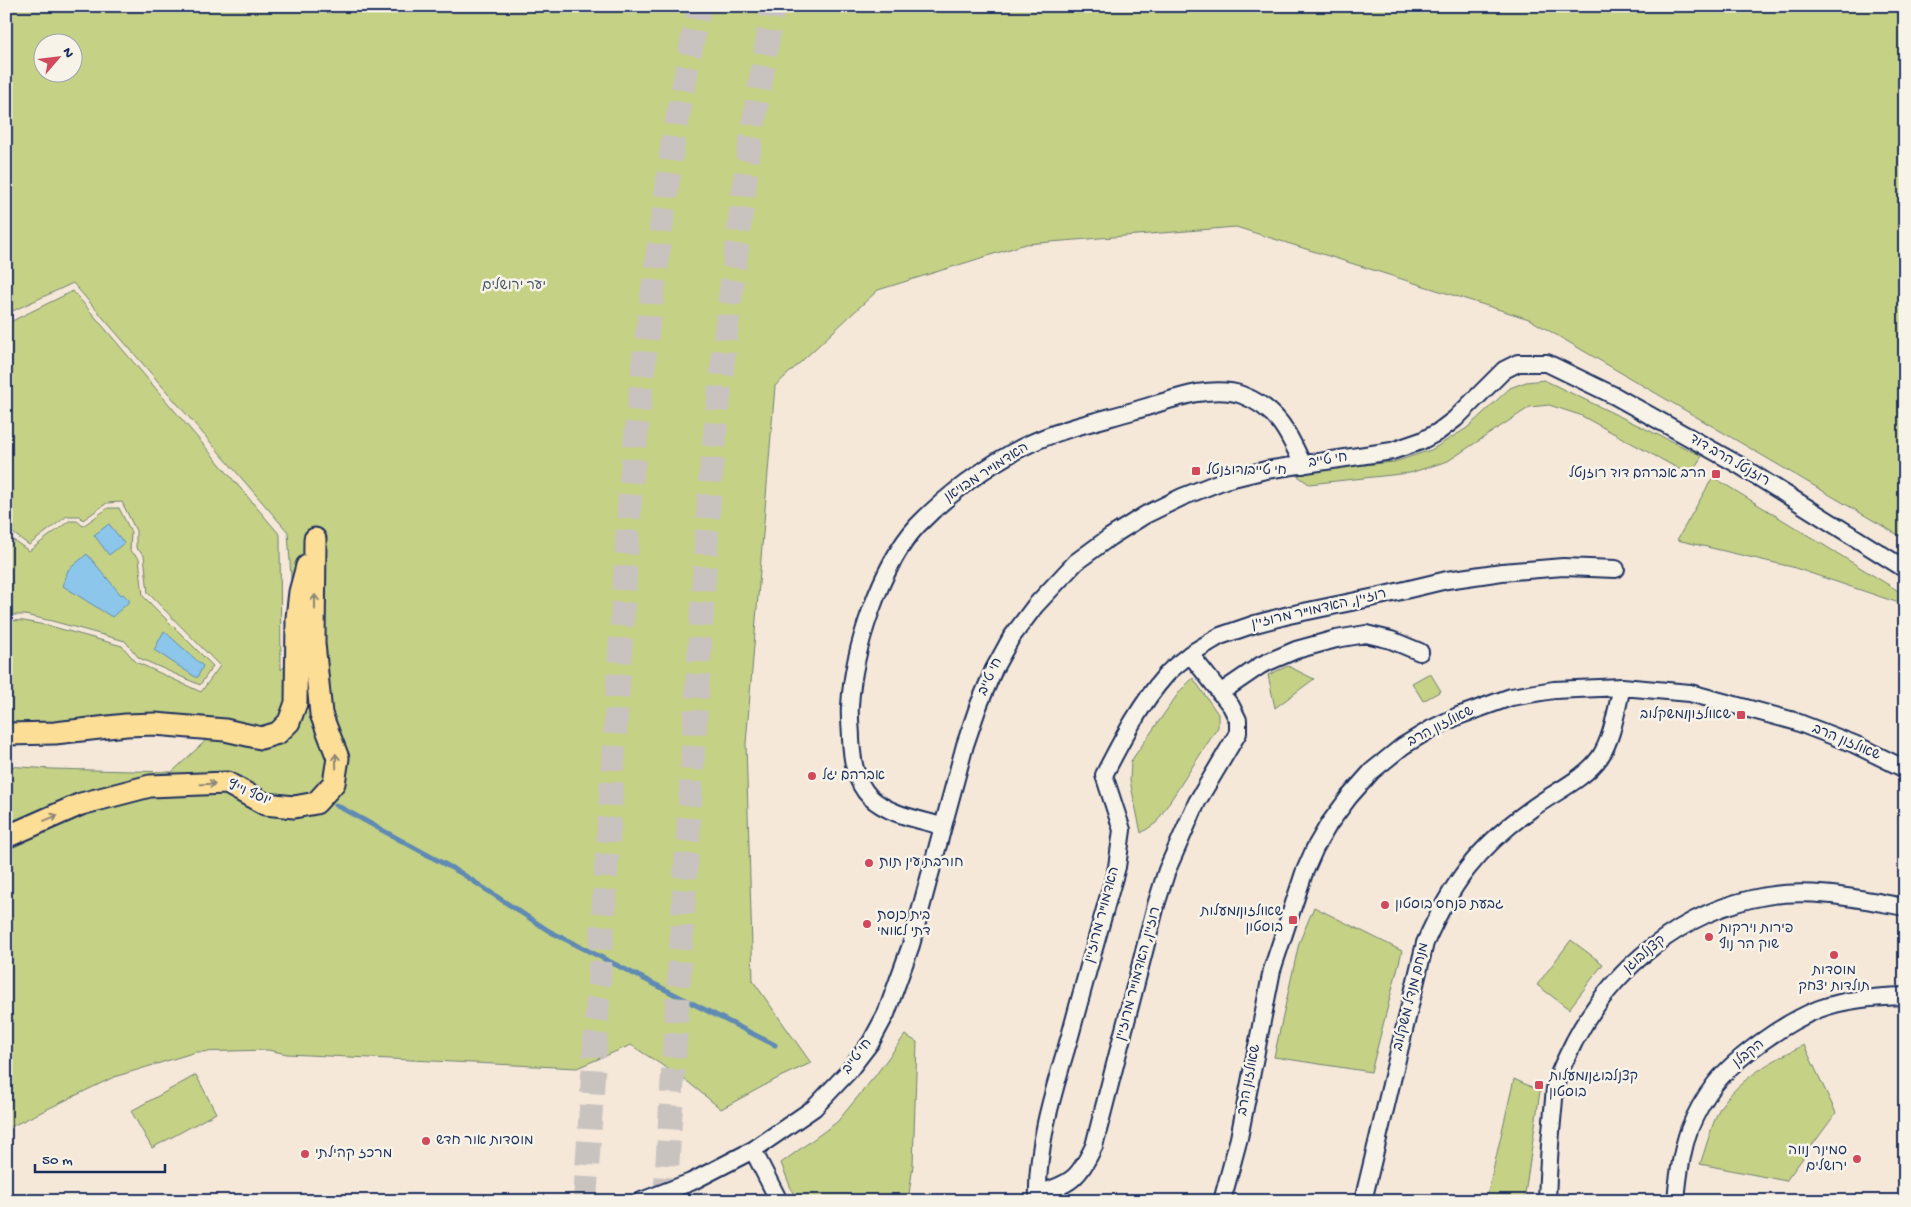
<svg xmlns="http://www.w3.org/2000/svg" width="1911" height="1207" font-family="'Gochi Hand','Playpen Sans Hebrew',sans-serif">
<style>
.green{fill:#c5d185;stroke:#708072;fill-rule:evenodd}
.water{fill:#8cc7eb;stroke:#5f8ab3}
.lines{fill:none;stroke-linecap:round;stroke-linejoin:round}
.stream{stroke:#5f8ab3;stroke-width:5}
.highway-tunnel{stroke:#c9c3c0;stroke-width:24;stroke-dasharray:24 12;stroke-linecap:butt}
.minor-casing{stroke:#1b2f5e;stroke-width:20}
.major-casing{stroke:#1b2f5e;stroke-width:25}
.minor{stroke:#f7f3e8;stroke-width:16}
.major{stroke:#fdde96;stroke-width:21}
.oneway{stroke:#8c867a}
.poi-dot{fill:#d1495b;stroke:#f7f3e8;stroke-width:2}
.labels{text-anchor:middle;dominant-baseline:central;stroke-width:5;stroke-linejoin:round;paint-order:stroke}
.park-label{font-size:14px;fill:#465868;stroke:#f7f3e8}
.street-label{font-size:14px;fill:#1b2f5e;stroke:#f7f3e8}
.poi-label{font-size:14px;fill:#1b2f5e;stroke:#f7f3e8;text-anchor:start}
</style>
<rect width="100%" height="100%" fill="#f5e8d9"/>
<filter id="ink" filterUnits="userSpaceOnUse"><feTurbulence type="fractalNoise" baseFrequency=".02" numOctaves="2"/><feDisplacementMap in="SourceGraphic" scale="10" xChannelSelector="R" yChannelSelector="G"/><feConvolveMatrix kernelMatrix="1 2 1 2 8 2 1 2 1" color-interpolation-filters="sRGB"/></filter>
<g filter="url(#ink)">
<path class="green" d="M 6,6 L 1905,6 L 1905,539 L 1529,319 L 1236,227 L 1026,244 L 878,290 L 775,386 L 746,744 L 753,981 L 811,1063 L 782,1076 L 721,1109 L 688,1082 L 631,1045 L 577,1068 L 287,1054 L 268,1050 L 196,1052 L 114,1077 L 6,1129 L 6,766 L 52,769 L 172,772 L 215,732 L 6,731 L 6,620 L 24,621 L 50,626 L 122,646 L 136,662 L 201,692 L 220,666 L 148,593 L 144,555 L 136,548 L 136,531 L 122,502 L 107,503 L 83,520 L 79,516 L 67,516 L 29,545 L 6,528 L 6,324 L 73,291 L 280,535 L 281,670 L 288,663 L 294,622 L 288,532 L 73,283 L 6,314 ZM 42,42 L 72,42 L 72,72 L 42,72 Z
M 1544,380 L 1702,456 L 1690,475 L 1580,415 L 1549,405 L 1530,407 L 1448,461 L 1410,473 L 1309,484 L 1292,472 L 1394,462 L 1431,450 L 1467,428 L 1510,388 L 1526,382 Z
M 1713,477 L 1905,595 L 1905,605 L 1792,567 L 1677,540 Z
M 108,508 L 119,508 L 131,532 L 130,551 L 139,558 L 143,596 L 213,666 L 200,685 L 139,658 L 125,641 L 52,621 L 25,615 L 6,615 L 6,535 L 29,551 L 69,521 L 77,521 L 83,526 Z
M 1288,666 L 1314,679 L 1275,708 L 1268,675 Z
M 1430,673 L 1441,691 L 1423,701 L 1412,683 Z
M 1193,678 L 1218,714 L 1218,727 L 1156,823 L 1141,833 L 1130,781 L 1131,761 L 1180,691 Z
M 1314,907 L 1402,951 L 1371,1072 L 1274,1057 L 1299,943 Z
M 1571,940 L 1603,964 L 1569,1009 L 1537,985 Z
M 905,1035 L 917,1042 L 913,1165 L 908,1201 L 796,1201 L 781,1163 L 837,1122 L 875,1076 Z
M 1804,1045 L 1836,1113 L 1786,1181 L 1700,1164 C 1705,1151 1714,1117 1721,1106 C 1742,1077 1773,1060 1804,1045 Z
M 196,1075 L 216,1113 L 152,1148 L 131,1111 Z
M 1514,1079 L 1540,1091 L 1524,1201 L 1486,1201 Z"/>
<path class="water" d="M 109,524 L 124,543 L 109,555 L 94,535 Z
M 87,554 L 121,595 L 123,594 L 130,601 L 112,617 L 63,586 L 68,570 Z
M 164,631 L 203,666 L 197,678 L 154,650 Z"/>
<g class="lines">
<path class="stream" d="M 336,805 L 461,873 L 549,931 L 775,1045"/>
<path class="highway-tunnel" d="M 585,1201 L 631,482 L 647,334 L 673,142 L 699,6
M 665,1201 L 710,482 L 726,331 L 748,158 L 773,6"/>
<defs>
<path id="minor" d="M 1220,693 L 1261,665 L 1296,650 L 1336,639 L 1366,634 L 1391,640 L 1420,652
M 942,826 C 918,819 889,815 870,797 C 855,782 852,759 851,739 C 851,728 849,717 850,706 C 853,651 880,567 917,526 C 946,496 989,463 1027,445 C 1060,429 1098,421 1133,411 C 1154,405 1176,397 1197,393 C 1211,391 1229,390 1242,395 C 1278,409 1288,432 1303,465
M 753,1150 L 779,1201
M 1038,1194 C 1072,1183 1078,1179 1094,1146 L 1156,905 L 1167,870 L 1197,802 L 1238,733 L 1238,720 L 1231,706 L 1190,654 L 1220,636 L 1255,624 L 1289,615 L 1380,596 L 1447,580 L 1502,572 L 1563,567 L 1616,569
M 641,1201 L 691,1182 L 753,1150 L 814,1108 L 848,1072 L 871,1042 L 886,1014 L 911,945 L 965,745 L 978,707 L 994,669 L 1011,638 L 1035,606 L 1076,562 L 1110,537 L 1145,515 L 1182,497 L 1225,480 L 1266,470 L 1392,451 L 1421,441 L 1438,432 L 1455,419 L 1504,370 L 1518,363 L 1547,363 L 1615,396 L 1739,465 L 1905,569
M 1038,1201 C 1036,1144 1054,1090 1070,1036 C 1085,980 1101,923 1117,867 L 1122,830 L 1104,775 C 1121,742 1141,703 1166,675 C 1173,667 1182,661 1190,654
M 1222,1201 L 1239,1138 L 1272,970 L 1304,873 L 1315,848 L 1329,824 L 1349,797 L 1372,771 L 1403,746 L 1431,729 L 1458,716 L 1511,697 L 1554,690 L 1622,687 L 1690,693 L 1794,721 L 1854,744 L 1905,769
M 1363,1201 L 1425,943 C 1451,884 1477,848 1530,810 C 1552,793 1584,780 1600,757 C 1613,737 1616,710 1622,687
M 1547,1201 C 1548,1171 1550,1140 1553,1110 C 1554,1102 1554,1092 1556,1084 C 1559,1070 1568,1055 1574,1042 C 1612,969 1682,910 1766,896 C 1812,888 1859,899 1905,907
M 1676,1201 C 1678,1177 1681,1153 1689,1130 C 1695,1115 1705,1097 1715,1084 C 1737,1056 1786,1022 1819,1009 C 1846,999 1876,997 1905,996"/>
<path id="major" d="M 6,734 L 55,733 L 126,725 L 155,724 L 225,730 L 261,738 L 278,733 L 289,722 L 296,703 L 297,618 L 300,592 L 307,566
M 6,837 L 81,804 L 150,786 L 227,783 L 265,804 L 294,807 L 316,803 L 334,783 L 338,758 L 321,714 L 314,643 L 315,539"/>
</defs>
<use href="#minor" class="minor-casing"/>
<use href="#major" class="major-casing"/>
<use href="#minor" class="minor"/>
<use href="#major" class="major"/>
</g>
<defs><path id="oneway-shaft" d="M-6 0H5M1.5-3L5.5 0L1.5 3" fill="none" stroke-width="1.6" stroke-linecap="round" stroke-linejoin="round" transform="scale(1.25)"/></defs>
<g class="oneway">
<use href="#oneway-shaft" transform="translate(315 602) rotate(-90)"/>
<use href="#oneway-shaft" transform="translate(336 761) rotate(-91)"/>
<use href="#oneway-shaft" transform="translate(208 784) rotate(-2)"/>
<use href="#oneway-shaft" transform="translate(51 818) rotate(-23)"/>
</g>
</g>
<g class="poi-dot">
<rect x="1191" y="466" width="10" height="10" rx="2.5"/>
<rect x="1711" y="469" width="10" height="10" rx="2.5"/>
<rect x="1736" y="710" width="10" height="10" rx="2.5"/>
<circle cx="812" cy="776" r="5"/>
<circle cx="869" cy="863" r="5"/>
<circle cx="1385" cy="905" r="5"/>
<rect x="1288" y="915" width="10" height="10" rx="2.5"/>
<circle cx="867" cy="924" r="5"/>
<circle cx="1709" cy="937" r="5"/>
<circle cx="1834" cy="955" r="5"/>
<rect x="1534" y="1080" width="10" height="10" rx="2.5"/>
<circle cx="426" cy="1141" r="5"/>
<circle cx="305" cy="1154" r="5"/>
<circle cx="1857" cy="1159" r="5"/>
</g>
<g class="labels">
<g class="park-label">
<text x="514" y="286">יער ירושלים</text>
</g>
<g class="street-label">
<text transform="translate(1328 461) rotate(-9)">חי טייב</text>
<text transform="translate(1729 461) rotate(30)">רוזנטל הרב דוד</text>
<text transform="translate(987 473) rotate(-33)">האדמו"ר מבויאן</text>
<text transform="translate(1319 610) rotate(-13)">רוז'ין, האדמו"ר מרוז'ין</text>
<text transform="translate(991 677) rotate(-65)">חי טייב</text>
<text transform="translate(1441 727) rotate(-27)">שאולזון הרב</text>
<text transform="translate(1846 743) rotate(23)">שאולזון הרב</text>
<text transform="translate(249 794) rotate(22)">יוסף וייץ</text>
<text transform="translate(1103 915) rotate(-75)">האדמו"ר מרוז'ין</text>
<text transform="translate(1645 955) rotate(-40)">קצנלבוגן</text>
<text transform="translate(1139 974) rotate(-75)">רוז'ין, האדמו"ר מרוז'ין</text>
<text transform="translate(1412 997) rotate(-76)">מנחם מנדל משקלוב</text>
<text transform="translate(1749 1054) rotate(-38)">הקבלן</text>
<text transform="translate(858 1057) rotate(-53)">חי טייב</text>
<text transform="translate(1250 1080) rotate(-79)">שאולזון הרב</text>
</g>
<g class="poi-label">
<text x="1206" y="471">חי טייב/רוזנטל</text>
<text x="1706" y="474" text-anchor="end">הרב אברהם דוד רוזנטל</text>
<text x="1731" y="715" text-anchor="end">שאולזון/משקלוב</text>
<text x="822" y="776">אברהם יגל</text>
<text x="879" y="863">חורבת עין תות</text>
<text x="1395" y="905">גבעת פנחס בוסטון</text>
<text x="1283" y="912" text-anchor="end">שאולזון/מעלות<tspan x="1283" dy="16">בוסטון</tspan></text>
<text x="877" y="916">בית כנסת<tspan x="877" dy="16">דתי לאומי</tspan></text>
<text x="1719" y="929">פירות וירקות<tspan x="1719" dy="16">שוק הר נוף</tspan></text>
<text x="1834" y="971" text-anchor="middle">מוסדות<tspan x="1834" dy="16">תולדות יצחק</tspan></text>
<text x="1549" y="1077">קצנלבוגן/מעלות<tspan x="1549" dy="16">בוסטון</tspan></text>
<text x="436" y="1141">מוסדות אור חדש</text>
<text x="1847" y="1151" text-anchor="end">סמינר נווה<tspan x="1847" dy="16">ירושלים</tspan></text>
<text x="315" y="1154">מרכז קהילתי</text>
</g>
</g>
<rect width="1911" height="1207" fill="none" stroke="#f7f3e8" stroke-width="25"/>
<rect x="12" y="12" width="1886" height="1182" fill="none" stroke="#1b2f5e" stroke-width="2" filter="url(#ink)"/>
<g transform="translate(58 58) rotate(62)"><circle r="24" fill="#f7f3e8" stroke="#9fa5b1"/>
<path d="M0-4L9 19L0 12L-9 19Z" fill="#d1495b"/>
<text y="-8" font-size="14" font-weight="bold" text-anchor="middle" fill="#1b2f5e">N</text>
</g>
<path d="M35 1164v8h130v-8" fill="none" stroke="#1b2f5e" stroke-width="2.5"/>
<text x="42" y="1164" font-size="15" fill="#1b2f5e" stroke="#f7f3e8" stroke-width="4" paint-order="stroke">50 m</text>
</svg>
